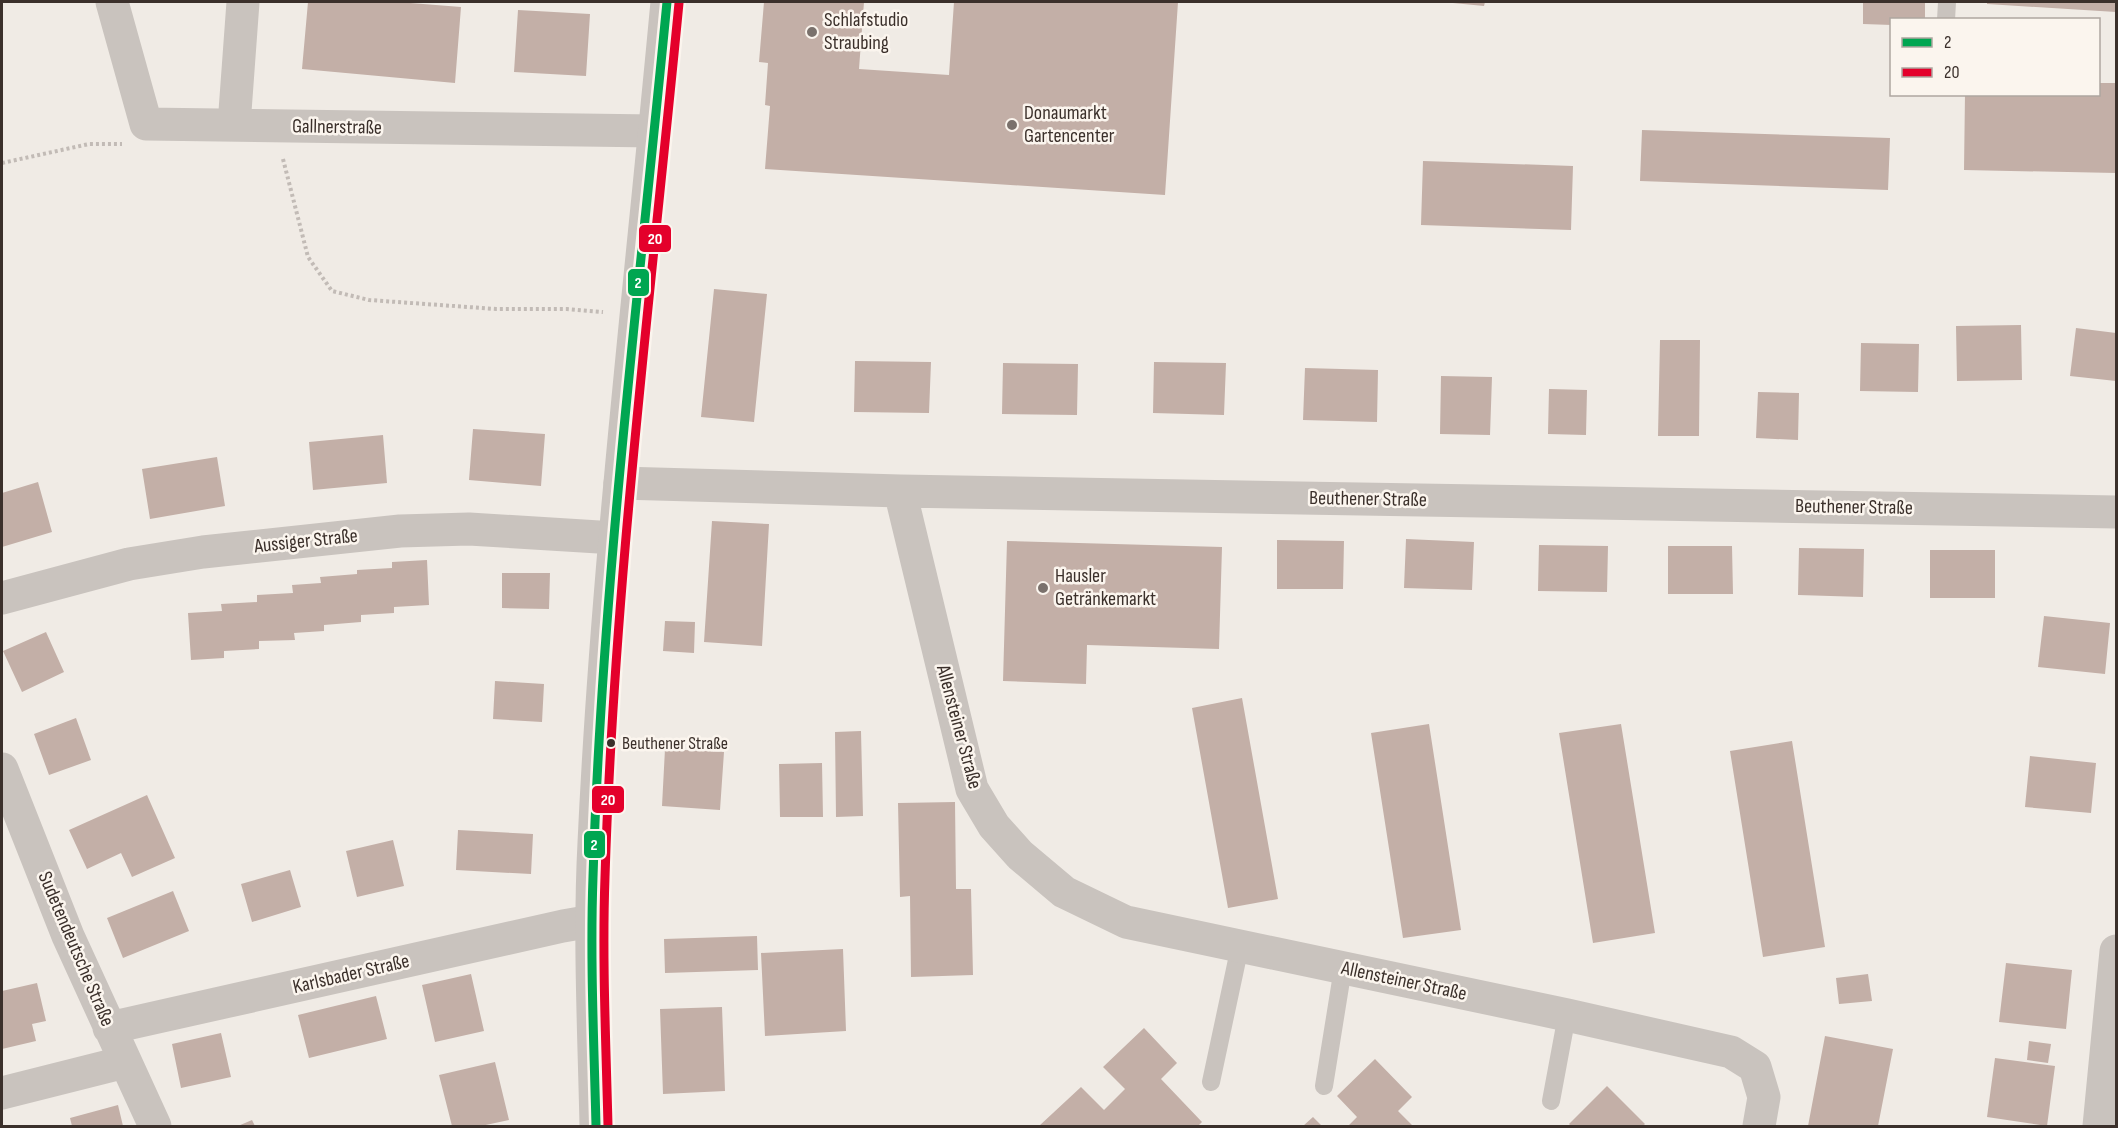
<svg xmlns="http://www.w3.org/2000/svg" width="2118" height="1128" font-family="'Sofia Sans Condensed',sans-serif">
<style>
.building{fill:#c3afa7}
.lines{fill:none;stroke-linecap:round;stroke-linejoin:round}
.path{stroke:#c2bbb6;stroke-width:4;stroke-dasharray:3 3;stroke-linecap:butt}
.service{stroke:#c9c3be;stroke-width:18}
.minor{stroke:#c9c3be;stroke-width:33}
.tertiary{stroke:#c9c3be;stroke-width:33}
.bus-1-casing{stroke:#fbf5ee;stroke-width:14}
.bus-2-casing{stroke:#fbf5ee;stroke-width:14}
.bus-1{stroke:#00a651;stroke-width:9}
.bus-2{stroke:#e4002b;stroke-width:9}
.poi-dot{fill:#7a716c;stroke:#fbf5ee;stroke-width:2}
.bus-dot{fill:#3b302b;stroke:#fbf5ee;stroke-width:2}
.labels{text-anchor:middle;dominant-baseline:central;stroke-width:5;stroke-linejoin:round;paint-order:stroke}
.bus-label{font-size:18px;fill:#3b302b;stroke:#fbf5ee;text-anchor:start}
.poi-label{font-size:20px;fill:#3b302b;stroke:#fbf5ee;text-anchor:start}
.street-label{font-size:20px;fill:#3b302b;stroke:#fbf5ee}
.line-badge{stroke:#fbf5ee;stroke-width:2}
.badge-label{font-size:16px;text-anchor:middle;font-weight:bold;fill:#fff}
</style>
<rect width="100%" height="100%" fill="#f0ebe5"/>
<path class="building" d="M 308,2 L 398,2 L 461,7 L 455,83 L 302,69 Z
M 764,2 L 864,2 L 859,69 L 949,75 L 954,2 L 1178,2 L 1165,195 L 765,169 L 770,106 L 765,105 L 768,63 L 759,62 Z
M 1454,2 L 1485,2 L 1484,6 L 1453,3 Z
M 1863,2 L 1925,2 L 1925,20 L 1892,20 L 1892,25 L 1863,24 Z
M 1987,2 L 2116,2 L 2116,12 L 1987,4 Z
M 518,10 L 590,14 L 586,76 L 514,72 Z
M 2098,83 L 2116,83 L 2116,173 L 1964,170 L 1965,94 L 2098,94 Z
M 1642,130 L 1890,138 L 1888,190 L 1640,181 Z
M 1423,161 L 1573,166 L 1571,230 L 1421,225 Z
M 714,289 L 767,294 L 754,422 L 701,417 Z
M 2021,325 L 2022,380 L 1957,381 L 1956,326 Z
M 2076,328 L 2116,333 L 2116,381 L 2070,376 Z
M 1660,340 L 1700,340 L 1699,436 L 1658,436 Z
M 1861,343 L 1919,344 L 1918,392 L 1860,391 Z
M 855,361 L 931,362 L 929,413 L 854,412 Z
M 1154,362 L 1226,363 L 1224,415 L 1153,413 Z
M 1003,363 L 1078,364 L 1077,415 L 1002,414 Z
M 1305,368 L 1378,370 L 1377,422 L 1303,420 Z
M 1441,376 L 1492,377 L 1490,435 L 1440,434 Z
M 1549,389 L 1587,390 L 1586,435 L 1548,434 Z
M 1758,392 L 1799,393 L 1798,440 L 1756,438 Z
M 473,429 L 545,434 L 541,486 L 469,480 Z
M 383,435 L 387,483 L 313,490 L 309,442 Z
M 217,457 L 225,506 L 150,519 L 142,469 Z
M 38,482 L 52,532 L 2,547 L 2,493 Z
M 712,521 L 769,524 L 762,646 L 704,642 Z
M 1406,539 L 1474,542 L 1472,590 L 1404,588 Z
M 1277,540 L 1344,541 L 1343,589 L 1277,589 Z
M 1007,541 L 1222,547 L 1219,649 L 1087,645 L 1086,684 L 1003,681 Z
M 1539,545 L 1608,546 L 1607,592 L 1538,591 Z
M 1668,546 L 1732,546 L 1733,594 L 1668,594 Z
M 1799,548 L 1864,549 L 1863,597 L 1798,595 Z
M 1930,550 L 1995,550 L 1995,598 L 1930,598 Z
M 427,560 L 429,605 L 394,607 L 394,613 L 361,615 L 361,622 L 324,625 L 324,631 L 294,633 L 295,640 L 259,641 L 259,649 L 224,651 L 224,658 L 191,660 L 188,613 L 222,611 L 221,604 L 257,602 L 257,595 L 293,593 L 292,585 L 321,583 L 320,577 L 357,574 L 357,570 L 392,568 L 392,562 Z
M 502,573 L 550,573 L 549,609 L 502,608 Z
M 2044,616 L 2110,623 L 2105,674 L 2038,667 Z
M 665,621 L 695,622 L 694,653 L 663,651 Z
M 46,632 L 64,672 L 22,692 L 3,651 Z
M 495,681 L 544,684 L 542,722 L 493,719 Z
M 1242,698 L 1278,899 L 1228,908 L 1192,708 Z
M 76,718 L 91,760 L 49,775 L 34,734 Z
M 1429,724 L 1461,930 L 1403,938 L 1371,733 Z
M 1621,724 L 1655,933 L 1593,943 L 1559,733 Z
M 861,731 L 863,816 L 836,817 L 835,732 Z
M 1792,741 L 1825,947 L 1763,957 L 1730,751 Z
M 665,749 L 724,752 L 720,810 L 662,806 Z
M 2030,756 L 2096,763 L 2091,813 L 2025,807 Z
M 822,763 L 823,817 L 780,817 L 779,764 Z
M 147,795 L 175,858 L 132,877 L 121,853 L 87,869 L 69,830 Z
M 955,802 L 956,889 L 971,889 L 973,975 L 911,977 L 910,896 L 900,897 L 898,803 Z
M 458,830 L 533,834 L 531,874 L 456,870 Z
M 393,840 L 404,886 L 357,897 L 346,851 Z
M 290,870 L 301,907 L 252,922 L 241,884 Z
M 173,891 L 189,931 L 123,958 L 107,918 Z
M 757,936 L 758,970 L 665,973 L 664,939 Z
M 843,949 L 846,1031 L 765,1036 L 761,953 Z
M 2006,963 L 2072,970 L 2066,1029 L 1999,1022 Z
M 471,974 L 484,1031 L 435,1042 L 422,985 Z
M 1868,974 L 1872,1001 L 1839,1004 L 1836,978 Z
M 37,983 L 46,1021 L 32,1024 L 36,1041 L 2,1049 L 2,991 Z
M 376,996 L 387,1039 L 309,1058 L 298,1015 Z
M 722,1007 L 725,1091 L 663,1094 L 660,1009 Z
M 1144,1028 L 1177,1063 L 1161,1079 L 1202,1122 L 1198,1126 L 1039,1126 L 1081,1087 L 1104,1110 L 1125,1089 L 1103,1067 Z
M 221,1033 L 231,1077 L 181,1088 L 172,1044 Z
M 1825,1036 L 1893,1049 L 1878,1126 L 1808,1126 Z
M 2029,1041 L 2051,1044 L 2048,1063 L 2027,1060 Z
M 1995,1058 L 2055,1066 L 2047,1126 L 1987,1117 Z
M 1375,1059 L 1412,1097 L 1398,1111 L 1413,1126 L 1348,1126 L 1357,1117 L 1337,1096 Z
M 495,1062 L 509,1120 L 481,1126 L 452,1126 L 439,1075 Z
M 1607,1086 L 1645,1124 L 1643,1126 L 1571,1126 L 1569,1124 Z
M 118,1105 L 123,1126 L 72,1126 L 70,1118 Z
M 1313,1117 L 1322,1126 L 1303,1126 Z
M 252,1120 L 255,1126 L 238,1126 Z"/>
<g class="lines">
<path class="path" d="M 283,159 L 308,257 L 332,291 L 369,300 L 496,309 L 567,309 L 603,312
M 2,163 L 89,144 L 122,144"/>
<path class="service" d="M 1946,20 L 1947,2
M 1211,1082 L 1240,946
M 1324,1086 L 1343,968
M 1551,1101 L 1567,1015"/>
<path class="minor" d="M 112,2 L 146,124 L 655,131
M 234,125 L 243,2
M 620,483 L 900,491 L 2116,512
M 900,491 L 972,789 L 994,826 L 1020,855 L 1064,892 L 1126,922 L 1567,1015 L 1731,1052 L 1755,1067 L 1764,1097 L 1759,1126
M 2,598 L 129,564 L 203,552 L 400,531 L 469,529 L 615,538
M 2,769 L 68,936 L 155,1126
M 109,1028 L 563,926 L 592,921
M 2,1093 L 125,1062
M 2099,1126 L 2116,951"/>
<path class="tertiary" d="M 596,1126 C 594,1032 589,937 594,843 C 607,562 641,282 667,2"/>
<defs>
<path id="bus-1" d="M 596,1126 C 594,1043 590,960 593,877 C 602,584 639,293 667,2"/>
<path id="bus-2" d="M 608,1126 C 606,1043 602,960 605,877 C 614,585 651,294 679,3"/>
</defs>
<use href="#bus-1" class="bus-1-casing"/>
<use href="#bus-2" class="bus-2-casing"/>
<use href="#bus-1" class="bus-1"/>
<use href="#bus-2" class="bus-2"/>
</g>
<g class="poi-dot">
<circle cx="812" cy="32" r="6"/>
<circle cx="1012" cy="125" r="6"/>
<circle cx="1043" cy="588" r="6"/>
</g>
<circle class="bus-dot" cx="611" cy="743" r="5"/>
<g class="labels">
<g class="bus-label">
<text x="622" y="743">Beuthener Straße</text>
</g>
<g class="poi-label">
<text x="824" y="20">Schlafstudio<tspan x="824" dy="23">Straubing</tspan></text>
<text x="1024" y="113">Donaumarkt<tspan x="1024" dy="23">Gartencenter</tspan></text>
<text x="1055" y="576">Hausler<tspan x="1055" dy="23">Getränkemarkt</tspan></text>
</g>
<g class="street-label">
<text transform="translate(337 127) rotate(1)">Gallnerstraße</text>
<text transform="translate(1368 499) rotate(1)">Beuthener Straße</text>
<text transform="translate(1854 507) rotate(1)">Beuthener Straße</text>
<text transform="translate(306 541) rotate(-6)">Aussiger Straße</text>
<text transform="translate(959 727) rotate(75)">Allensteiner Straße</text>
<text transform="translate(76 949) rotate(67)">Sudetendeutsche Straße</text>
<text transform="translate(351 974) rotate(-13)">Karlsbader Straße</text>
<text transform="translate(1404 981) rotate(12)">Allensteiner Straße</text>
</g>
</g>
<g class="line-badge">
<rect x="638" y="224" width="34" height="29" rx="6" fill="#e4002b"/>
<rect x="627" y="268" width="23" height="29" rx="6" fill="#00a651"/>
<rect x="591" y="785" width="34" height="29" rx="6" fill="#e4002b"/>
<rect x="583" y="830" width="23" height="29" rx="6" fill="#00a651"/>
</g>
<g class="badge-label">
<text x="655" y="244">20</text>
<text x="638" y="288">2</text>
<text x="608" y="805">20</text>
<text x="594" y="850">2</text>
</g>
<rect width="2118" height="1128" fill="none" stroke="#3b302b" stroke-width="6"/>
<rect x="1890" y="18" width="210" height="78" fill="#fbf5ee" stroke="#aea6a0" stroke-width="1.5"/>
<rect x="1902" y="38" width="30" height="9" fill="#00a651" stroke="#aea6a0" stroke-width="1.5"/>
<text x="1944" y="48" font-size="18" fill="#3b302b">2</text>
<rect x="1902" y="68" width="30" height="9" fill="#e4002b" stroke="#aea6a0" stroke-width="1.5"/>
<text x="1944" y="78" font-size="18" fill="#3b302b">20</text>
</svg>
